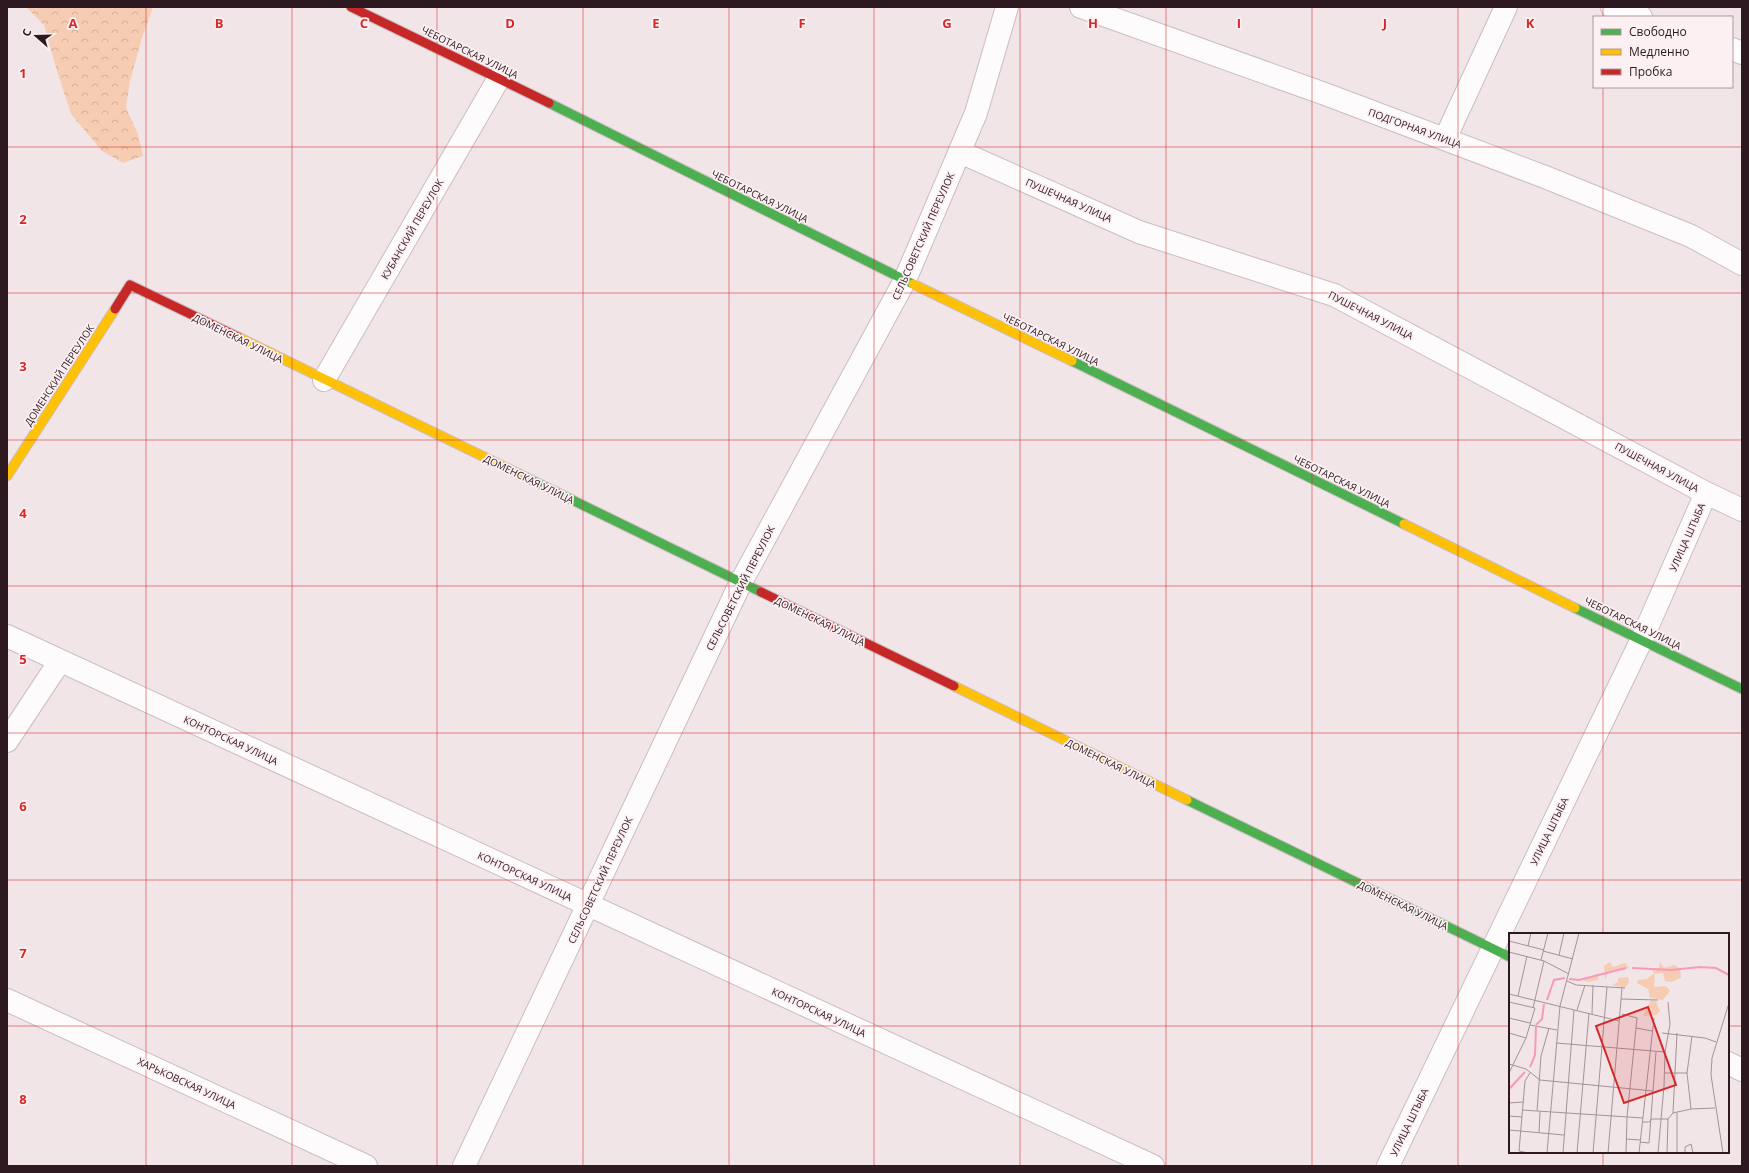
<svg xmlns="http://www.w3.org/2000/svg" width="1749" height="1173" font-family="'Open Sans',sans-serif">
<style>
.forest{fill:url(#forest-crowns)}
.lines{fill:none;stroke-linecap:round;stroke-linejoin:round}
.street-casing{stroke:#ccbdc1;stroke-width:24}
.fast-casing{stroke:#ccbdc1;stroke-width:11}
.slow-casing{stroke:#ccbdc1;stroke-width:11}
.jam-casing{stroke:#ccbdc1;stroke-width:11}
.street{stroke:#fdfbfc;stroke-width:22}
.fast{stroke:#4caf50;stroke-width:9}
.slow{stroke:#ffc107;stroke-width:9}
.jam{stroke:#c62828;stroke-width:9}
.grid{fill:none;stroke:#d62828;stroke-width:1;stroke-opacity:0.55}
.labels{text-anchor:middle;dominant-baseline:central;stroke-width:3.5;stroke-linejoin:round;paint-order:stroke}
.street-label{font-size:10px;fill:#2e1920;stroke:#fcf0f3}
.inset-river{fill:none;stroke:#f89abb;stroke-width:2}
.inset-road{fill:none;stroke:#a39398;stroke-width:1}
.view{fill:#d62828;fill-opacity:0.15;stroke:#d62828;stroke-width:2}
.inset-edge{fill:none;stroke:#2e1920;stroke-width:2}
.grid-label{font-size:13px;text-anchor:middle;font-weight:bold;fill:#d62828;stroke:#fcf0f3;stroke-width:3.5;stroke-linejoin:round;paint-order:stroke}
</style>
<defs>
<pattern id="forest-crowns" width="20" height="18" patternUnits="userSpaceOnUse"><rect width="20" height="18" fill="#f6cdb2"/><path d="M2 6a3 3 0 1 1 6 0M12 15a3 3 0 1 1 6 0" fill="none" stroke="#d3af99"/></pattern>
</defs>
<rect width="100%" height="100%" fill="#f1e5e8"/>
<path class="forest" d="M 26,7 L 153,7 L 142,38 L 130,81 L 126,108 L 138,134 L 143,156 L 123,163 L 102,151 L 71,114 L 58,74 L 44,25 Z"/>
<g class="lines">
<defs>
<path id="street" d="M 1081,7 L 1325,94 L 1545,177 L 1691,236 L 1742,264
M 1612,7 L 1641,17
M 1732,49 L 1742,53
M 1445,139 L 1506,7
M 960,152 L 1139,232 L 1334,295 L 1706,493 L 1742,510
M 324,380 L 499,78
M 7,636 L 1153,1166
M 7,741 L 60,661
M 7,1000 L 366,1166
M 1728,1063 L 1742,1070
M 464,1166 L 741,582 L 905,280 L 976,113 L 1007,7
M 1388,1166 L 1642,639 L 1706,493"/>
<path id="fast" d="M 549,103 L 913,284
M 1072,361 L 1404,524
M 519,474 L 761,592
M 1575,608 L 1742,689
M 1187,800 L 1510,957"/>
<path id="slow" d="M 913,284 L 1072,361
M 238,337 L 519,474
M 7,476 L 115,309
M 1404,524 L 1575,608
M 954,686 L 1187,800"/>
<path id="jam" d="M 351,7 L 549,103
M 115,309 L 130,285 L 238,337
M 761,592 L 954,686"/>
</defs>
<use href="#street" class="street-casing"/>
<use href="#fast" class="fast-casing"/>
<use href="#slow" class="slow-casing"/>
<use href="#jam" class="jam-casing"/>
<use href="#street" class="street"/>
<use href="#fast" class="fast"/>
<use href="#slow" class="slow"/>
<use href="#jam" class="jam"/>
</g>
<path class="grid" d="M 146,7 L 146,1166M 292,7 L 292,1166M 437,7 L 437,1166M 583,7 L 583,1166M 729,7 L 729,1166M 874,7 L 874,1166M 1020,7 L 1020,1166M 1166,7 L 1166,1166M 1312,7 L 1312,1166M 1458,7 L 1458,1166M 1603,7 L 1603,17M 1603,87 L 1603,934M 7,147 L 1742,147M 7,293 L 1742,293M 7,440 L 1742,440M 7,586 L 1742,586M 7,733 L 1742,733M 7,880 L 1742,880M 7,1026 L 1510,1026M 1728,1026 L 1742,1026M 1603,1152 L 1603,1166"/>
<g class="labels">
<g class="street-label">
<text transform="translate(470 52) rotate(26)">ЧЕБОТАРСКАЯ УЛИЦА</text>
<text transform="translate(1415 128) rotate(20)">ПОДГОРНАЯ УЛИЦА</text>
<text transform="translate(760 196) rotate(26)">ЧЕБОТАРСКАЯ УЛИЦА</text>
<text transform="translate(1069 200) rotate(24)">ПУШЕЧНАЯ УЛИЦА</text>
<text transform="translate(412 229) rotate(-60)">КУБАНСКИЙ ПЕРЕУЛОК</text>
<text transform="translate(923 236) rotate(-66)">СЕЛЬСОВЕТСКИЙ ПЕРЕУЛОК</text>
<text transform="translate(1371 315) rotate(27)">ПУШЕЧНАЯ УЛИЦА</text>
<text transform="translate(238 338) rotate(26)">ДОМЕНСКАЯ УЛИЦА</text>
<text transform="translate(1051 339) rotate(26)">ЧЕБОТАРСКАЯ УЛИЦА</text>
<text transform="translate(59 375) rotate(-57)">ДОМЕНСКИЙ ПЕРЕУЛОК</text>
<text transform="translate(1657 467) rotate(28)">ПУШЕЧНАЯ УЛИЦА</text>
<text transform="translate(529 479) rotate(26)">ДОМЕНСКАЯ УЛИЦА</text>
<text transform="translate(1342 481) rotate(26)">ЧЕБОТАРСКАЯ УЛИЦА</text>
<text transform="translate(1687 537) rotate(-66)">УЛИЦА ШТЫБА</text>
<text transform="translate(740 588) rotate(-63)">СЕЛЬСОВЕТСКИЙ ПЕРЕУЛОК</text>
<text transform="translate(820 621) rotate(26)">ДОМЕНСКАЯ УЛИЦА</text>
<text transform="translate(1633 623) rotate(26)">ЧЕБОТАРСКАЯ УЛИЦА</text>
<text transform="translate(231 740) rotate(25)">КОНТОРСКАЯ УЛИЦА</text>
<text transform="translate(1111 763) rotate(26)">ДОМЕНСКАЯ УЛИЦА</text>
<text transform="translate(1549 831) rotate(-64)">УЛИЦА ШТЫБА</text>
<text transform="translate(525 876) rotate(25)">КОНТОРСКАЯ УЛИЦА</text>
<text transform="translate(600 880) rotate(-65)">СЕЛЬСОВЕТСКИЙ ПЕРЕУЛОК</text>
<text transform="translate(1403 905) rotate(26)">ДОМЕНСКАЯ УЛИЦА</text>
<text transform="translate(819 1012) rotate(25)">КОНТОРСКАЯ УЛИЦА</text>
<text transform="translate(187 1083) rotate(25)">ХАРЬКОВСКАЯ УЛИЦА</text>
<text transform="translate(1409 1122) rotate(-64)">УЛИЦА ШТЫБА</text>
</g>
</g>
<g transform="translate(1509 933)">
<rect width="220" height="220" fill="#f1e5e8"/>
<path d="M 101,29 L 104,34 L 116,30 L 120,35 L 99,40 L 96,47 L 95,33 ZM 151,29 L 155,35 L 165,32 L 171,35 L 172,45 L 162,49 L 156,48 L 154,40 L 145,41 L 143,36 L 150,35 ZM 90,40 L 89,47 L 79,49 L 74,47 ZM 144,41 L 146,42 L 145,54 L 157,53 L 161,58 L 154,67 L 141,65 L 139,56 L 128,50 L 129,47 L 138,46 ZM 119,44 L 120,49 L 116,55 L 103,52 L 109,49 L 109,45 ZM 142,67 L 147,68 L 151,78 L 147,82 L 134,83 Z" fill="#f6cdb2"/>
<path class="inset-river" d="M 123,35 L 162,37 L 191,34 L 207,35 L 220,42M 60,46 L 70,47 L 117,35M 38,67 L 45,47 L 56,45M 27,92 L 33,86 L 35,71M 21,134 L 26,122 L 27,94M 0,156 L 16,139"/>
<path class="inset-road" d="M 0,8 L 35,17M 19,13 L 22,0M 34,18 L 64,26M 0,19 L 35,28 L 60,41M 50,22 L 55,0M 32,27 L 39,0M 58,48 L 67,52 L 116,55M 0,61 L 110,88M 9,63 L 18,23M 112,66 L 149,67M 0,69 L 26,75 L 17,105 L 0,140M 24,75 L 35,28M 68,77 L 76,52M 83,81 L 84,52M 113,81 L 128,85 L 118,184 L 117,220M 0,85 L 21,90M 21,92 L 48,97M 127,95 L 143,98M 0,100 L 17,105M 153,100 L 196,105 L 207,109M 47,110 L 156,119M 0,131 L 17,136 L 31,147 L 144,158M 156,140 L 178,140M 0,170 L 14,169M 182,176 L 178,140 L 183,103M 13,177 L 134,185M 28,178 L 32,123 L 40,95M 164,180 L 168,100M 168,180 L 168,220M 0,183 L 13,184M 133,189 L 140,189 L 143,186 L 159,186 L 164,180 L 182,176 L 206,175M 0,197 L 55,202M 30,200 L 31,178M 117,206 L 131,207M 131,209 L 140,210 L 147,119M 19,220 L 10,218 L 16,148 L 21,140M 38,220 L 51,73 L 70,0M 54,220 L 65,77M 68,220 L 80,80M 84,220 L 98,54M 99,220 L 113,55M 130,220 L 145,85M 149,220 L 155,153 L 156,119 L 161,91 L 159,69M 158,220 L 159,186M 176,220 L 176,214 L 182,211 L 184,220M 214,220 L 202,142 L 203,125 L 220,70"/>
<path class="view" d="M 139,74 L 167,152 L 115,170 L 87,93 Z"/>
<rect width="220" height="220" class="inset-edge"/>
</g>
<g class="grid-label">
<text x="73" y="28">A</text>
<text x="219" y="28">B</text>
<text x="364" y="28">C</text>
<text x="510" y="28">D</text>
<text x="656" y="28">E</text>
<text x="802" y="28">F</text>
<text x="947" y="28">G</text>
<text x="1093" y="28">H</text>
<text x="1239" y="28">I</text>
<text x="1385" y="28">J</text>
<text x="1530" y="28">K</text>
<text x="23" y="78">1</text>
<text x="23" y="224">2</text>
<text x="23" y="371">3</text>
<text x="23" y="518">4</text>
<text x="23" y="664">5</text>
<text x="23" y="811">6</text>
<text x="23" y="958">7</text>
<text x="23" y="1104">8</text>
</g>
<rect width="1749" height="1173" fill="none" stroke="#2e1920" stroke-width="16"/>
<rect x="1593" y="16" width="140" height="72" fill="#fcf0f3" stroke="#aa9a9f"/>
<rect x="1601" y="29" width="20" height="6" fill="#4caf50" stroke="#aa9a9f"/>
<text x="1629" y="36" font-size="12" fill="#2e1920">Свободно</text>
<rect x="1601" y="49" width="20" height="6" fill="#ffc107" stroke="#aa9a9f"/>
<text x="1629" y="56" font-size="12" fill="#2e1920">Медленно</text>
<rect x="1601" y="69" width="20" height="6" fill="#c62828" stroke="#aa9a9f"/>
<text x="1629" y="76" font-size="12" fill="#2e1920">Пробка</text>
<g transform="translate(36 36) rotate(290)" stroke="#fcf0f3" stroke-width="3" paint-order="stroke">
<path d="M0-3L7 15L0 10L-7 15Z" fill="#2e1920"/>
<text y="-6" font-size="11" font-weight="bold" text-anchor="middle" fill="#2e1920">С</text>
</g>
</svg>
